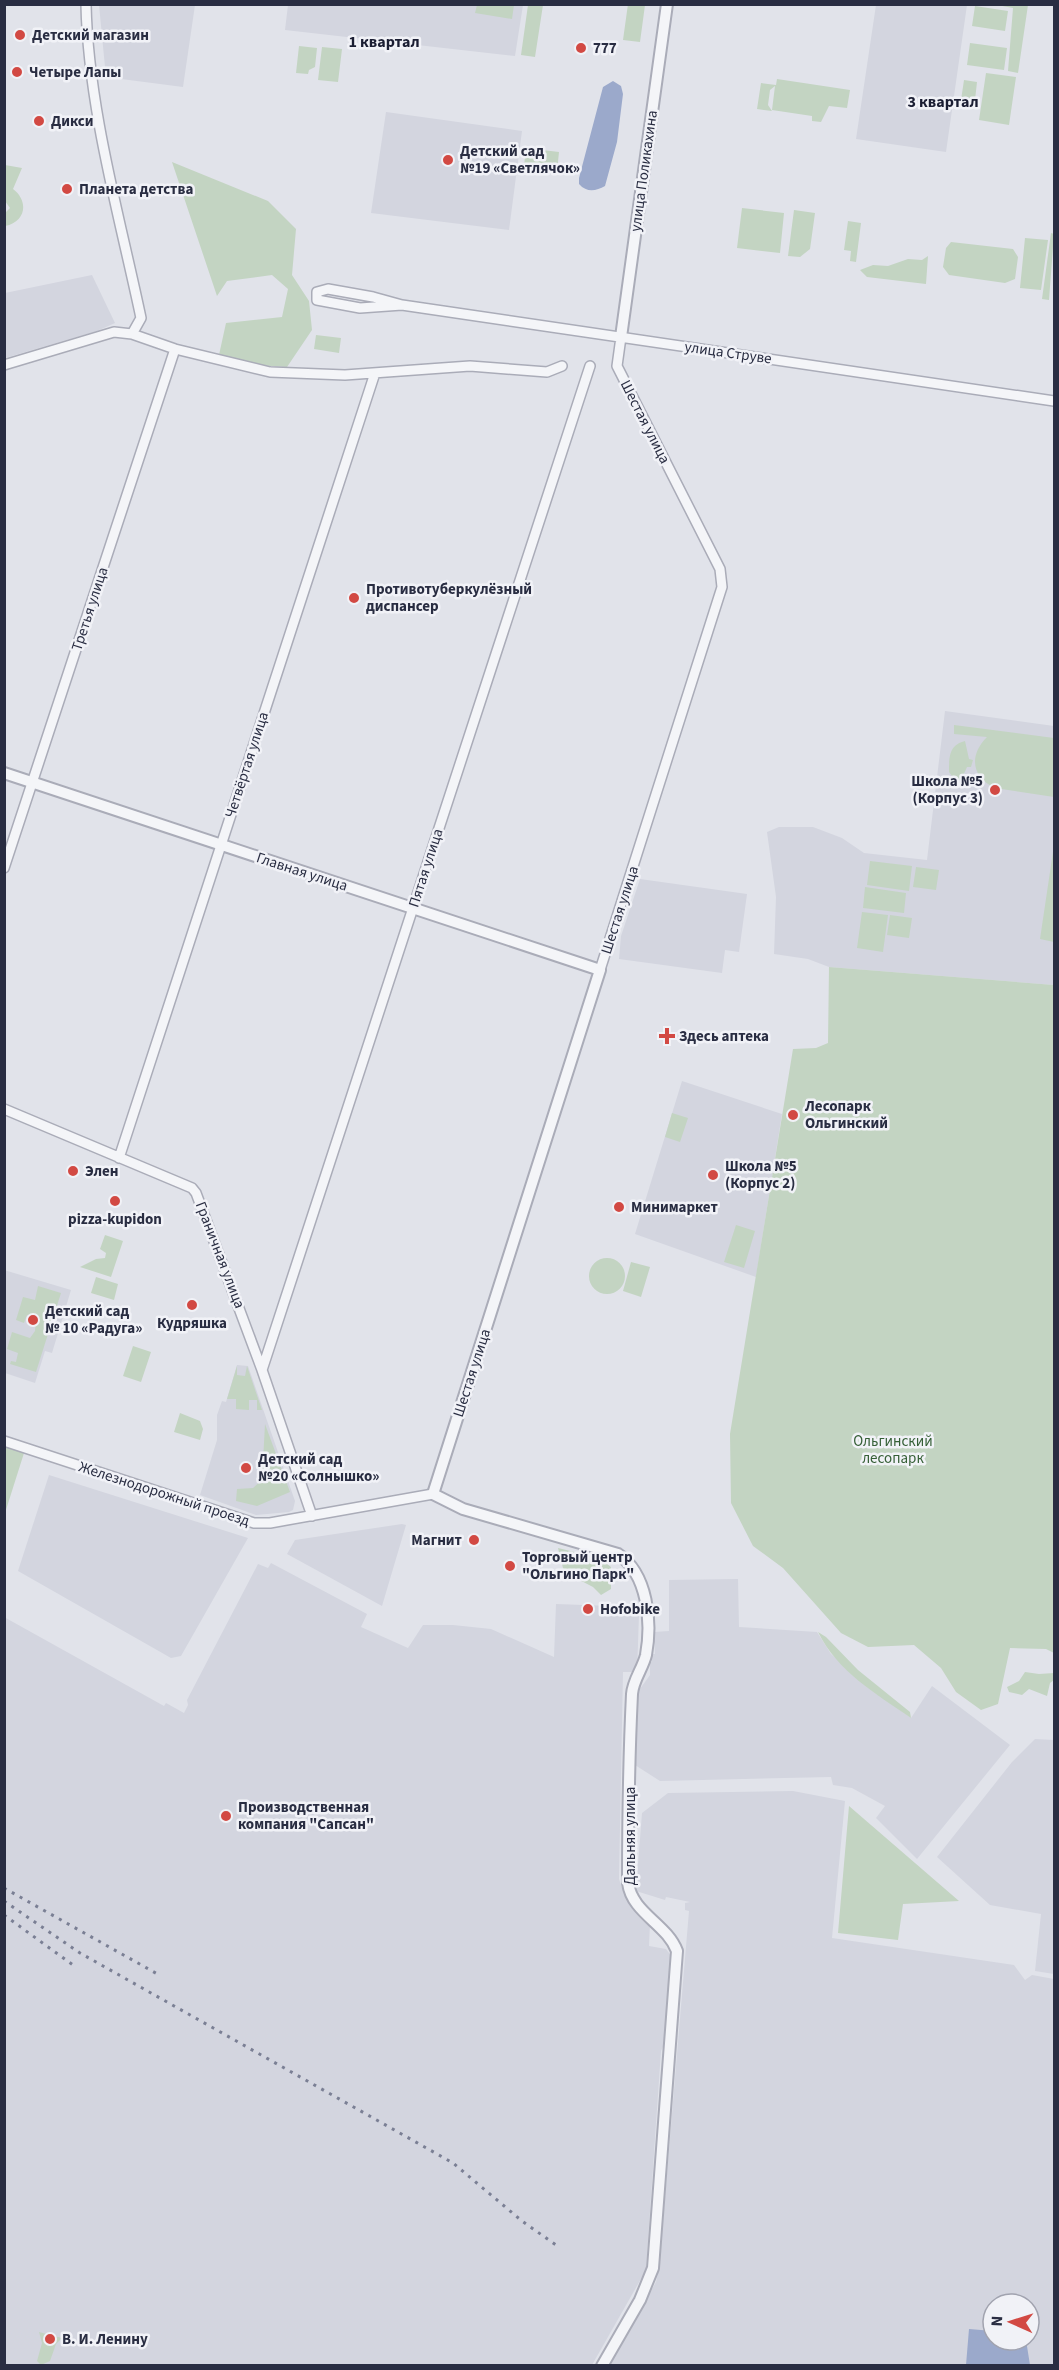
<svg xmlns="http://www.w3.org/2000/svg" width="1059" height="2370" font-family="'Source Sans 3',sans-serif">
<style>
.built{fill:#d3d5df;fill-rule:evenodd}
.green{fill:#c3d4c2}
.water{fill:#9ba9cb}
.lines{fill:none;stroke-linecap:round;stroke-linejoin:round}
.minor-casing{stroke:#aaacb8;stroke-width:12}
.tertiary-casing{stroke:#aaacb8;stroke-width:14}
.minor{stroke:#f4f5f8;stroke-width:9}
.tertiary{stroke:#f4f5f8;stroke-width:10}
.rail{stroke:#7a7f94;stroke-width:3;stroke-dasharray:3 6;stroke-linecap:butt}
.poi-dot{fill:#d24943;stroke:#f1f2f7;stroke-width:2}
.labels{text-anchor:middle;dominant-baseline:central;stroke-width:5;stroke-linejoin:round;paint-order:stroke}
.poi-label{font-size:15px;font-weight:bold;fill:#292d42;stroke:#f1f2f7;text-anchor:start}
.street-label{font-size:15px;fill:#292d42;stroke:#f1f2f7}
.park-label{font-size:15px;fill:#355f36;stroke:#f1f2f7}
.neighbourhood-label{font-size:16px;font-weight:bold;fill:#1b1e33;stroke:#f1f2f7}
</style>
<rect width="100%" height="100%" fill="#e1e3ea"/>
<path class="built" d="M 99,5 L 195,5 L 183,87 L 106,77 Z
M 288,5 L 523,5 L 515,56 L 285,30 Z
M 876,5 L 967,5 L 946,152 L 856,139 Z
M 386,112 L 522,131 L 509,230 L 371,213 Z
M 92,275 L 115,323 L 97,331 L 5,358 L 5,293 Z
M 945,711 L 1054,726 L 1054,985 L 829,967 L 808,959 L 774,954 L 776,897 L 767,832 L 779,827 L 813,827 L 842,838 L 864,853 L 927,860 Z
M 640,879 L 747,894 L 739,952 L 725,950 L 722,973 L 619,959 L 621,936 Z
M 682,1081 L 782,1114 L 756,1277 L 635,1234 Z
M 4,1270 L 71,1290 L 52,1353 L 45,1351 L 35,1383 L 5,1373 Z
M 237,1365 L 248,1366 L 295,1501 L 293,1510 L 289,1512 L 256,1515 L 200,1495 L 217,1440 L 217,1415 L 222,1401 L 226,1402 Z
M 49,1475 L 248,1538 L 181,1656 L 171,1658 L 18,1571 Z
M 402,1524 L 406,1525 L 382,1606 L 287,1554 L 295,1540 Z
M 271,1563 L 367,1614 L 361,1627 L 408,1648 L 423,1625 L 453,1625 L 491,1629 L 554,1657 L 556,1604 L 611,1606 L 613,1615 L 639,1615 L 637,1672 L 623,1672 L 619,1879 L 623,1891 L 630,1898 L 629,1902 L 650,1924 L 649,1946 L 666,1949 L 672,1957 L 665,2043 L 661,2051 L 646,2270 L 592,2365 L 5,2365 L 4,1617 L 164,1706 L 166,1703 L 184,1713 L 188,1705 L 187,1700 L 258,1564 L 268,1568 Z
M 738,1579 L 739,1627 L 817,1632 L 831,1654 L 911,1718 L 932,1686 L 1010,1745 L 917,1859 L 876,1818 L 885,1806 L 852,1788 L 833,1785 L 831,1777 L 660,1781 L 635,1765 L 637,1693 L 650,1675 L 650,1662 L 652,1662 L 652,1654 L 655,1654 L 654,1632 L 669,1631 L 669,1580 Z
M 1035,1739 L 1054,1740 L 1054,1974 L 1035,1971 L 1041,1914 L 990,1905 L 937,1857 L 1012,1762 Z
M 793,1791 L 845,1801 L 832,1938 L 1014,1965 L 1025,1980 L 1032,1975 L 1054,1979 L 1054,2365 L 608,2366 L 656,2282 L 659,2269 L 689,1911 L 685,1910 L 685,1903 L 690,1902 L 666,1897 L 665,1900 L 636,1891 L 642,1813 L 668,1793 ZM 993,2304 L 1029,2304 L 1029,2340 L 993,2340 Z"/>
<path class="green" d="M 628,4 L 645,5 L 640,42 L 623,40 Z
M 477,5 L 514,5 L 512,19 L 475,13 Z
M 528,5 L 543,5 L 535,57 L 521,55 Z
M 997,5 L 1028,5 L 1018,73 L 1008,71 L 1013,8 Z
M 975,6 L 1008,11 L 1005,31 L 972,26 Z
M 970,43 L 1007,48 L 1004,70 L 967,65 Z
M 299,46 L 317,48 L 315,67 L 309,70 L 308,74 L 296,73 Z
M 322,47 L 342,49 L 338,82 L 318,80 Z
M 986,73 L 1016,77 L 1009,125 L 979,120 Z
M 777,79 L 850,90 L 847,108 L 829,106 L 821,122 L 812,121 L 812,116 L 772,110 L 775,86 L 770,90 L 768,105 L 772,111 L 757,109 L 761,83 L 776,85 Z
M 964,80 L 977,82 L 974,109 L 960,107 Z
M 526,148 L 559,152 L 557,171 L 524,166 Z
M 172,162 L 268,201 L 296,229 L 292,275 L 309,301 L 312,330 L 287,367 L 256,365 L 219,355 L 226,323 L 282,317 L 288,289 L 272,275 L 227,281 L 217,296 Z
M 5,165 L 22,168 L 13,189 C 29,201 26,222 5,226 L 5,213 L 10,208 L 5,201 Z
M 742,208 L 784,213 L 780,253 L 737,248 Z
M 794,210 L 815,213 L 810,249 L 800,257 L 788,256 Z
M 848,221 L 861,223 L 856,262 L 850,261 L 851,251 L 844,250 Z
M 1051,233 L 1054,234 L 1049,300 L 1042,299 Z
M 1025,238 L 1048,240 L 1041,290 L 1020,288 Z
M 951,242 L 1013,249 L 1018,257 L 1015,279 L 1005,283 L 949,275 L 943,267 L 946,248 Z
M 928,256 L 926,284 L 867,277 L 860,270 L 873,265 L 888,266 L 908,259 L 922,260 Z
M 316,335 L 341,338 L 339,353 L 314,349 Z
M 954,725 L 1054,738 L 1054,797 L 995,788 C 971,777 969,755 987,737 L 954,734 Z
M 965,741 L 969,759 L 973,760 L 971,767 L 967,767 L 959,785 L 949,772 C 949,757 949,745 965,741 Z
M 1054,845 L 1054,942 L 1040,939 Z
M 870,861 L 912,866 L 909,891 L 867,885 Z
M 916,867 L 939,870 L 936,890 L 913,887 Z
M 865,887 L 906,893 L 904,913 L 863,908 Z
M 862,912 L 888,915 L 883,952 L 857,948 Z
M 890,915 L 912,918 L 909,938 L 887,935 Z
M 829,967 L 1054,985 L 1054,1653 L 1046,1649 L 1010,1648 L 998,1704 L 981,1710 L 956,1692 L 941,1668 L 914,1645 L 868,1647 L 841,1633 L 783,1568 L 753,1546 L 731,1503 L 730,1434 L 793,1049 L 816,1048 L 828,1043 Z
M 672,1113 L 688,1118 L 680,1142 L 665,1137 Z
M 736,1225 L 755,1231 L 744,1268 L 724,1262 Z
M 105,1235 L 123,1241 L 111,1277 L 80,1267 L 96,1259 L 105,1258 L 106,1253 L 100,1249 Z
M589 1276a18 18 0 1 1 36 0a18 18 0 1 1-36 0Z
M 631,1262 L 650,1267 L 641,1297 L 623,1291 Z
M 96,1277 L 118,1284 L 114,1300 L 91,1293 Z
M 38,1286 L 61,1293 L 36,1372 L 10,1364 L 11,1361 L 16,1362 L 18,1353 L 7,1349 L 12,1332 L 30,1338 L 35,1331 L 36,1318 L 27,1315 L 24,1323 L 16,1320 L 23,1297 L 35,1300 Z
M 133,1346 L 151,1352 L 141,1382 L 123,1376 Z
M 237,1366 L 237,1375 L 245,1376 L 247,1366 L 262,1410 L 257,1410 L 257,1400 L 249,1400 L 249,1410 L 236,1409 L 236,1399 L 227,1399 Z
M 180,1413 L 200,1421 L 203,1429 L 200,1440 L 174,1432 Z
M 265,1424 L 290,1492 L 257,1506 L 236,1501 L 237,1489 L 253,1488 L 262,1480 Z
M 5,1447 L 24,1453 L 5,1513 L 4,1447 Z
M 558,1548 L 599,1558 L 611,1567 L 611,1589 L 601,1595 L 593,1587 L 564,1572 Z
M 818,1632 L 826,1637 L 858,1670 L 910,1712 L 911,1718 C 875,1693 838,1672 818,1632 Z
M 1025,1672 L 1039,1674 L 1054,1673 L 1054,1680 L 1050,1683 L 1047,1696 L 1029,1689 L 1022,1695 L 1009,1692 L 1007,1687 L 1019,1681 Z
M 849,1806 L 959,1901 L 903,1904 L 898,1940 L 838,1933 Z
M 39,2332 L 62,2338 L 56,2344 L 50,2361 L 41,2365 L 37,2361 L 42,2343 Z"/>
<path class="water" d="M 613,81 L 621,86 L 623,94 L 617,142 L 605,186 C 596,191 587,193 579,184 L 579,178 L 603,87 Z
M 969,2329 L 993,2331 L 993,2340 L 1026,2340 L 1030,2365 L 966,2365 Z"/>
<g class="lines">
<defs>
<path id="minor" d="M 86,4 C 88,107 120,218 141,318 L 132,334
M 328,289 L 373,297 L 402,305 L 360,308 L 317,300 L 317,292 Z
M 402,305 L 1054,401
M 4,365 L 114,332 L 132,334 L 175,349 L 270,372 L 345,375 L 470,366 L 547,372 L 562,366
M 4,868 L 175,349
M 600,970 L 722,587 L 720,569 L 617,366 L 621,337
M 4,1109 L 192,1188 L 196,1193 L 262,1370 L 312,1516
M 119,1158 L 375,373
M 262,1370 L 590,366
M 4,1441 L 254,1523 L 270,1523 L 433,1494"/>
<path id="tertiary" d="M 621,337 L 667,4
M 4,773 L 600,970 L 433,1494 L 463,1509 L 618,1554 C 648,1574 652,1622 646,1655 C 643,1668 633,1680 632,1694 C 629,1756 628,1820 628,1883 C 632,1913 667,1924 677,1951 L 653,2268 L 640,2300 L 602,2366"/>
</defs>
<use href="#minor" class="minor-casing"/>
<use href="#tertiary" class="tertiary-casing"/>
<use href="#minor" class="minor"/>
<use href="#tertiary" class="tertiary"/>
<path class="rail" d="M 4,1888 L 161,1976
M 4,1901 L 80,1953 L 453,2163 L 522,2221 L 556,2245
M 4,1915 L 73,1965"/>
</g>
<g class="poi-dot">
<circle cx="20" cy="35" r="6"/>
<circle cx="581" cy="48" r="6"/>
<circle cx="17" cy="72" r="6"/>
<circle cx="39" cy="121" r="6"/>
<circle cx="448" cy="160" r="6"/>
<circle cx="67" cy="189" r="6"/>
<circle cx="354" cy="598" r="6"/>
<circle cx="995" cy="790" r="6"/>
<path d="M664 1027h6v6h6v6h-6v6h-6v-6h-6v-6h6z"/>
<circle cx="793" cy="1115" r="6"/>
<circle cx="73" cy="1171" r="6"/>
<circle cx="713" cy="1175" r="6"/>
<circle cx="115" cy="1201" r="6"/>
<circle cx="619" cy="1207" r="6"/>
<circle cx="192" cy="1305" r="6"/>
<circle cx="33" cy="1320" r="6"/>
<circle cx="246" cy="1468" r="6"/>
<circle cx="474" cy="1540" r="6"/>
<circle cx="510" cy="1566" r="6"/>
<circle cx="588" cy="1609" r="6"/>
<circle cx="226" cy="1816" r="6"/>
<circle cx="50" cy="2339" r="6"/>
</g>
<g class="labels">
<g class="poi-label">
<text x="32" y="35">Детский магазин</text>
<text x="593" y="48">777</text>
<text x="29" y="72">Четыре Лапы</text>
<text x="51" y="121">Дикси</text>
<text x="460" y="151">Детский сад<tspan x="460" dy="17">№19 «Светлячок»</tspan></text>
<text x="79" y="189">Планета детства</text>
<text x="366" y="589">Противотуберкулёзный<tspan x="366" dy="17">диспансер</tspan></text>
<text x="983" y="781" text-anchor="end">Школа №5<tspan x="983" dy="17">(Корпус 3)</tspan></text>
<text x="679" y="1036">Здесь аптека</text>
<text x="805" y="1106">Лесопарк<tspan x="805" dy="17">Ольгинский</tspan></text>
<text x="725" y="1166">Школа №5<tspan x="725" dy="17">(Корпус 2)</tspan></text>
<text x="85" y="1171">Элен</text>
<text x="631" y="1207">Минимаркет</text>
<text x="115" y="1219" text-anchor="middle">pizza-kupidon</text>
<text x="45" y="1311">Детский сад<tspan x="45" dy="17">№ 10 «Радуга»</tspan></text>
<text x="192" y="1323" text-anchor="middle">Кудряшка</text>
<text x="258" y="1459">Детский сад<tspan x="258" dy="17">№20 «Солнышко»</tspan></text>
<text x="462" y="1540" text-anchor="end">Магнит</text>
<text x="522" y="1557">Торговый центр<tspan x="522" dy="17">"Ольгино Парк"</tspan></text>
<text x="600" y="1609">Hofobike</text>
<text x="238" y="1807">Производственная<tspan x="238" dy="17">компания "Сапсан"</tspan></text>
<text x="62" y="2339">В. И. Ленину</text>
</g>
<g class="street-label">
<text transform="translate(644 171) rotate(-82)">улица Поликахина</text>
<text transform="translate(728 353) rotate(8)">улица Струве</text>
<text transform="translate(645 422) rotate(63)">Шестая улица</text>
<text transform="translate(90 609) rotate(-72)">Третья улица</text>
<text transform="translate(247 765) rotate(-72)">Четвёртая улица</text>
<text transform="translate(426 868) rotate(-72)">Пятая улица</text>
<text transform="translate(302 872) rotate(18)">Главная улица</text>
<text transform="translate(620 910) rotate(-72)">Шестая улица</text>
<text transform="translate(220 1255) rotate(69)">Граничная улица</text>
<text transform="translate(472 1373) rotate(-72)">Шестая улица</text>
<text transform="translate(164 1494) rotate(18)">Железнодорожный проезд</text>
<text transform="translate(630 1836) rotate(-90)">Дальняя улица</text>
</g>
<g class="park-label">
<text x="893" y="1441">Ольгинский<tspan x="893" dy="17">лесопарк</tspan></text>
</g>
<g class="neighbourhood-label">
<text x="384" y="42">1 квартал</text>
<text x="943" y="102">3 квартал</text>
</g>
</g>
<rect width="1059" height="2370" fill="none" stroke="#292d42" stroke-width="12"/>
<g transform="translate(1011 2322) rotate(273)"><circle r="28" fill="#f1f2f7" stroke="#a1a3af" stroke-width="1.5"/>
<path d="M0-4.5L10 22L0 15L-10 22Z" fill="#d24943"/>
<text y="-9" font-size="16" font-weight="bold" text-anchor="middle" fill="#292d42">N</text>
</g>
</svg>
